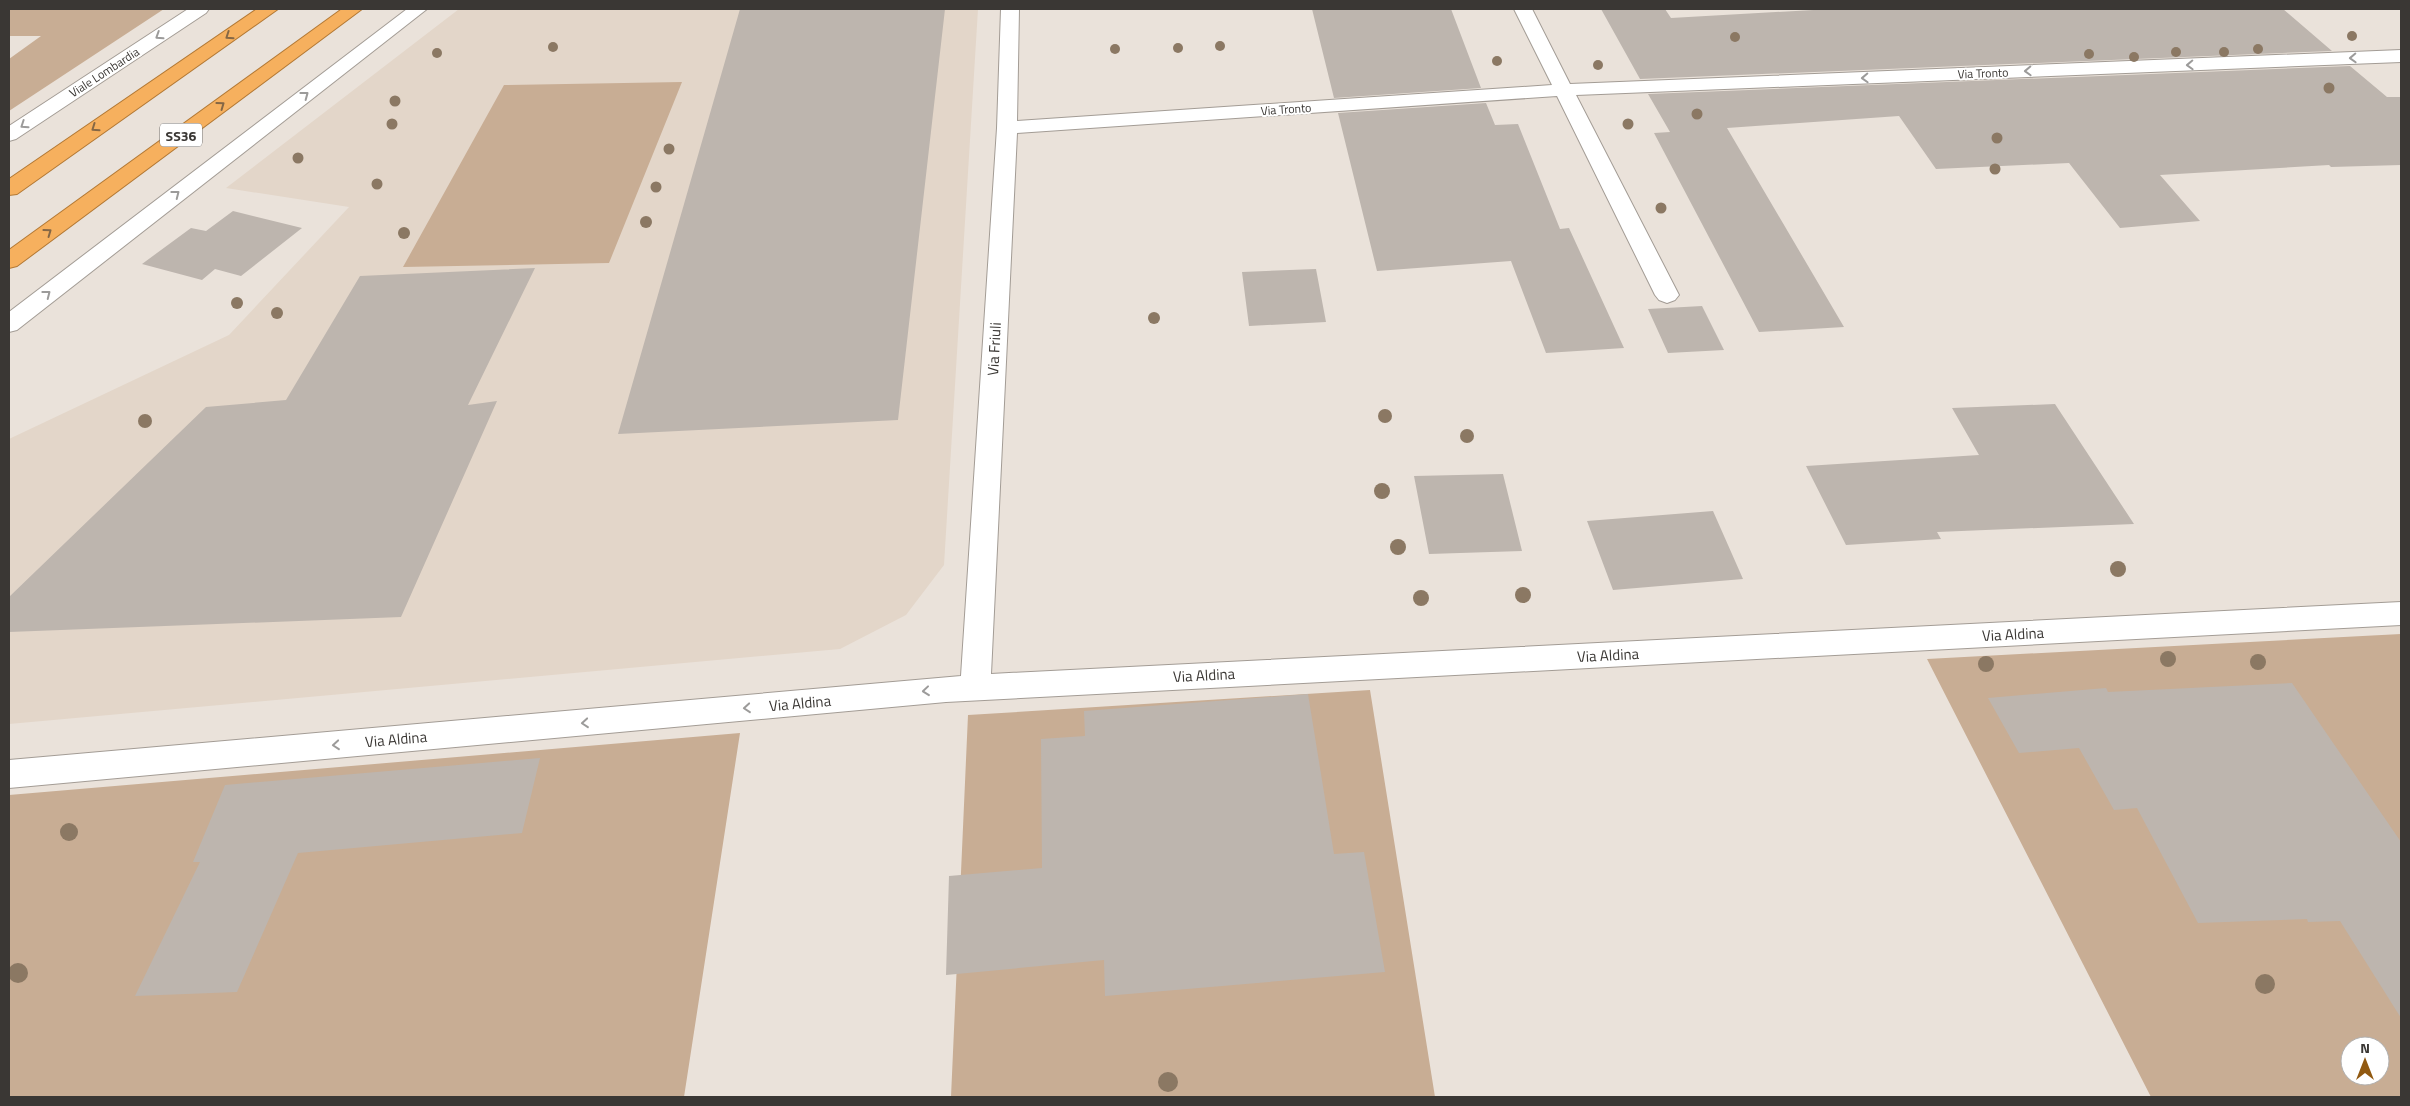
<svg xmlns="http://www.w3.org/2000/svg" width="2410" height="1106" font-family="'Titillium Web',sans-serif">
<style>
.built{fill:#e3d6c9}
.green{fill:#c8ad94;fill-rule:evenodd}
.building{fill:#bdb5ae}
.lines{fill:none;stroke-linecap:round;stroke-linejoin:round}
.minor-casing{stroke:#a39c95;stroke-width:2}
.tertiary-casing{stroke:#a39c95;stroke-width:2}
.trunk-casing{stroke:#b37935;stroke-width:2}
.minor{fill:#fff;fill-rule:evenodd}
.tertiary{fill:#fff;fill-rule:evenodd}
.trunk{fill:#f6b05e;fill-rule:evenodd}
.tree{fill:#8b7863}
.oneway{stroke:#9c9b9a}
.oneway2{stroke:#856745}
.labels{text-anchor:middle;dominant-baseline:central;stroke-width:4;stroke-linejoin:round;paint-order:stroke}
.far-street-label{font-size:12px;fill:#3a3734;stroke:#fff}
.shield{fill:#fff;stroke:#757371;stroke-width:1}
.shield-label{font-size:14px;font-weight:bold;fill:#3a3734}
.street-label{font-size:15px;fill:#3a3734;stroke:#fff}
</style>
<rect width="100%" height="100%" fill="#eae2da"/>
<path class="built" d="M 459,9 L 978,9 L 944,565 L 906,615 L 840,649 L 9,724 L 9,439 L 229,335 L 349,207 L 226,188 Z"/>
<path class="green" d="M 9,9 L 164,9 L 9,111 L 9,59 L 41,36 L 9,36 Z
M 682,82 L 609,263 L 403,267 L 504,85 Z
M 2401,634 L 2401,1097 L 2151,1097 L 1927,659 ZM 2350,1046 L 2380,1046 L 2380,1076 L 2350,1076 Z
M 1370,690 L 1435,1097 L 951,1097 L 968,715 Z
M 740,733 L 684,1097 L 9,1097 L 9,795 Z"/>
<path class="building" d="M 740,9 L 945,9 L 898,420 L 618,434 Z
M 1312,9 L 1451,9 L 1481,88 L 1334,98 Z
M 1601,9 L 1665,9 L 1671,18 L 1831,9 L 2283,9 L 2332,51 L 1640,79 Z
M 2350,66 L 2387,97 L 2401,97 L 2401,165 L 2331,167 L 2329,165 L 2160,175 L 2200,221 L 2120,228 L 2069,163 L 1936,169 L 1899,116 L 1727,128 L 1844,327 L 1759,332 L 1654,133 L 1670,132 L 1648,94 Z
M 1486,103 L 1495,125 L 1518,124 L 1560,229 L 1569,228 L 1624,348 L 1546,353 L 1511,261 L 1377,271 L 1338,113 Z
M 233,211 L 302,228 L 241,276 L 215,269 L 202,280 L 142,264 L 191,228 L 206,231 Z
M 535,268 L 468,405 L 497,401 L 401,617 L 9,632 L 9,597 L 206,407 L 286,400 L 360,276 Z
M 1316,269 L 1326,322 L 1249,326 L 1242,272 Z
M 1702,306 L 1724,350 L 1668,353 L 1648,309 Z
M 2055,404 L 2134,524 L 1937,532 L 1941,539 L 1846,545 L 1806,466 L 1979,455 L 1952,408 Z
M 1503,474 L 1522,551 L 1429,554 L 1414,476 Z
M 1713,511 L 1743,579 L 1613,590 L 1587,521 Z
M 2292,683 L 2401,842 L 2401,1018 L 2340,921 L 2308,922 L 2307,919 L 2198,923 L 2137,808 L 2114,810 L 2079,748 L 2019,753 L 1988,698 L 2106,688 L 2108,692 Z
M 1308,694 L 1334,854 L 1364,852 L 1385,972 L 1105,996 L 1104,960 L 946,975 L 949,876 L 1042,868 L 1041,739 L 1085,736 L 1084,711 Z
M 540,758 L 522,833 L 298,853 L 237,992 L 135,996 L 200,862 L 193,862 L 225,785 Z"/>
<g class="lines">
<defs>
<path id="minor" d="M 1001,9 L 1019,9 L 1017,121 L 1552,85 L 1514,9 L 1532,9 L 1570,84 L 2401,50 L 2401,62 L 1576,95 L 1679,295 L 1675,300 L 1667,303 L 1659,300 L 1655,295 L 1557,96 L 1017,133 L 991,674 L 2401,602 L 2401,625 L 946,702 L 9,788 L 9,760 L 961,676 L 997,128 Z"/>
<path id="tertiary" d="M 188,9 L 209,9 L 206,13 L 16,139 L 9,141 L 9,126 Z
M 407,9 L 427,9 L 17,330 L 9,332 L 9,312 Z"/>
<path id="trunk" d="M 257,9 L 278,9 L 17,194 L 9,195 L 9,179 Z
M 342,9 L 362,9 L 17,266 L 9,268 L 9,250 Z"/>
</defs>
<use href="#minor" class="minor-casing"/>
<use href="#tertiary" class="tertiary-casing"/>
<use href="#trunk" class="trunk-casing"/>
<use href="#minor" class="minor"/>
<use href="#tertiary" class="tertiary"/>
<use href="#trunk" class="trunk"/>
</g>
<g class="tree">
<circle cx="2352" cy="36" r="5"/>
<circle cx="1735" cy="37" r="5"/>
<circle cx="1220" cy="46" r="5"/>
<circle cx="553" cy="47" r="5"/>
<circle cx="1178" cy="48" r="5"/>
<circle cx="1115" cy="49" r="5"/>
<circle cx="2258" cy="49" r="5"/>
<circle cx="2176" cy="52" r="5"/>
<circle cx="2224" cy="52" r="5"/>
<circle cx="437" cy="53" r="5"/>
<circle cx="2089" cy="54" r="5"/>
<circle cx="2134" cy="57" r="5"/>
<circle cx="1497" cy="61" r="5"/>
<circle cx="1598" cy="65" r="5"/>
<circle cx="2329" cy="88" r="5.5"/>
<circle cx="395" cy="101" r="5.5"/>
<circle cx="1697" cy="114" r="5.5"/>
<circle cx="392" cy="124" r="5.5"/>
<circle cx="1628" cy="124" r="5.5"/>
<circle cx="1997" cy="138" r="5.5"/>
<circle cx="669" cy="149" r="5.5"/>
<circle cx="298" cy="158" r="5.5"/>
<circle cx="1995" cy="169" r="5.5"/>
<circle cx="377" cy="184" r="5.5"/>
<circle cx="656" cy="187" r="5.5"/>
<circle cx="1661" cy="208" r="5.5"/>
<circle cx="646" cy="222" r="6"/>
<circle cx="404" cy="233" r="6"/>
<circle cx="237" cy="303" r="6"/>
<circle cx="277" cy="313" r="6"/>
<circle cx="1154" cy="318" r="6"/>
<circle cx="1385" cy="416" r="7"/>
<circle cx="145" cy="421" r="7"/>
<circle cx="1467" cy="436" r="7"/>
<circle cx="1382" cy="491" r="8"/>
<circle cx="1398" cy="547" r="8"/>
<circle cx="2118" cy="569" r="8"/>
<circle cx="1523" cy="595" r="8"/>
<circle cx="1421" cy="598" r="8"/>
<circle cx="2168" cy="659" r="8"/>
<circle cx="2258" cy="662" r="8"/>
<circle cx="1986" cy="664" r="8"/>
<circle cx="69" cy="832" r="9"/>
<circle cx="18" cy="973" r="10"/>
<circle cx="2265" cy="984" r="10"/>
<circle cx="1168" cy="1082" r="10"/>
</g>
<defs><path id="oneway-chevron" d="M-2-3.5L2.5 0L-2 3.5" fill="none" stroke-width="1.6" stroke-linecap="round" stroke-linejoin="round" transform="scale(1.25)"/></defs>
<g class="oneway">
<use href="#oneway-chevron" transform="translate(159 36) rotate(147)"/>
<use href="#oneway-chevron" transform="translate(2353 58) rotate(178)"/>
<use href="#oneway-chevron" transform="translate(2190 65) rotate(178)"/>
<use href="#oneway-chevron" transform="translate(2028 71) rotate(178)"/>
<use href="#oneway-chevron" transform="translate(1865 78) rotate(178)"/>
<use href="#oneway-chevron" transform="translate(305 95) rotate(-37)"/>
<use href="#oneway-chevron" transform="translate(24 125) rotate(146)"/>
<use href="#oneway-chevron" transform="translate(176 194) rotate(-38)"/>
<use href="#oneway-chevron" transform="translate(47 294) rotate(-38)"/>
<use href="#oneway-chevron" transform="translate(926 691) rotate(174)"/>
<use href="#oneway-chevron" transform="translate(747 708) rotate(175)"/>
<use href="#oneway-chevron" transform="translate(585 723) rotate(175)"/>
<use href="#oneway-chevron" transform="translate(336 745) rotate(175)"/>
</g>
<g class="oneway2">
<use href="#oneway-chevron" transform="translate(229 36) rotate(146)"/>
<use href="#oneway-chevron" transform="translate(221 105) rotate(-36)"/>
<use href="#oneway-chevron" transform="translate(95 128) rotate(145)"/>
<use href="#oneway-chevron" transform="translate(48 232) rotate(-36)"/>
</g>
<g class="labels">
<g class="far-street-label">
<text transform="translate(104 72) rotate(-33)">Viale Lombardia</text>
<text transform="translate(1983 73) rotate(-2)">Via Tronto</text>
<text transform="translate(1286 109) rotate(-4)">Via Tronto</text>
</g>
<rect class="shield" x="160" y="123.5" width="42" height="23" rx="4"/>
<g class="shield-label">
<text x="181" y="135">SS36</text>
</g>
<g class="street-label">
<text transform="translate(994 349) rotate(-87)">Via Friuli</text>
<text transform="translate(2013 634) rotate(-3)">Via Aldina</text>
<text transform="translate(1608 655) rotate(-3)">Via Aldina</text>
<text transform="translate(1204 675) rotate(-3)">Via Aldina</text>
<text transform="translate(800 703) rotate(-5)">Via Aldina</text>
<text transform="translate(396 739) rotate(-5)">Via Aldina</text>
</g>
</g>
<rect width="2410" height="1106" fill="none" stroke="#3a3734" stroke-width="20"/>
<g transform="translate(2365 1061)"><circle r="24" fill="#ffffff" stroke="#b0afae"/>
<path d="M0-4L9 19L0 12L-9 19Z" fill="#915911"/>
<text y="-8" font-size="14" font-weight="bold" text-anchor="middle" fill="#3a3734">N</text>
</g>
</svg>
